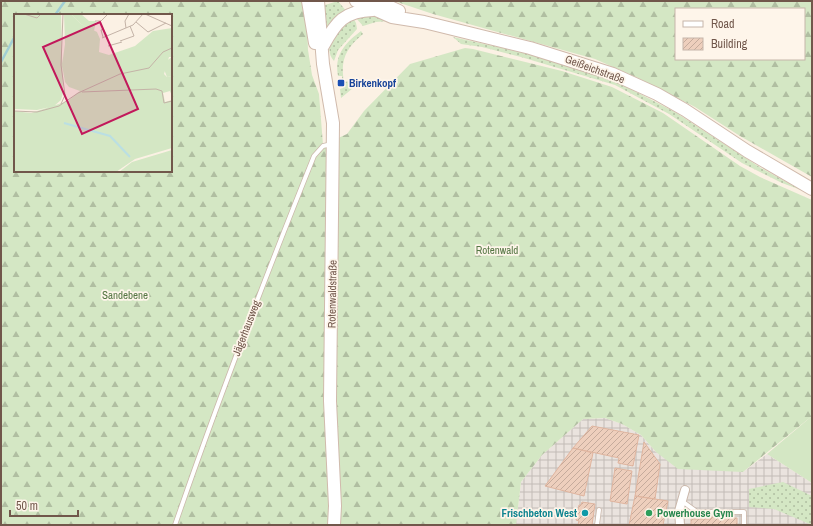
<svg xmlns="http://www.w3.org/2000/svg" width="813" height="526" font-family="'Archivo Narrow',sans-serif">
<style>
.industrial{fill:url(#industrial-grid)}
.grass{fill:url(#grass-dots)}
.forest{fill:url(#forest-firs);fill-rule:evenodd}
.garden{fill:#d4e7c4}
.lines{fill:none;stroke-linecap:round;stroke-linejoin:round}
.stream{stroke:#a1ced4;stroke-width:2.5}
.building{fill:url(#building-hatch);stroke:#e0b59f}
.lane-casing{stroke:#cbb8ab;stroke-width:5.5}
.street-casing{stroke:#cbb8ab;stroke-width:10}
.secondary-casing{stroke:#d0baac;stroke-width:14}
.lane{stroke:#fff;stroke-width:4}
.street{stroke:#fff;stroke-width:8}
.secondary{stroke:#fff;stroke-width:12}
.transit-dot{fill:#1a4fb4;stroke:#fef5ea;stroke-width:1.5}
.culture-dot{fill:#0f9aa8;stroke:#fef5ea;stroke-width:1.5}
.leisure-dot{fill:#2e9e5b;stroke:#fef5ea;stroke-width:1.5}
.labels{text-anchor:middle;dominant-baseline:central;stroke-width:3.5;stroke-linejoin:round;paint-order:stroke}
.street-label{font-size:11px;fill:#71574b;stroke:#fef5ea}
.transit-label{font-size:11px;font-weight:bold;fill:#164399;stroke:#fef5ea;text-anchor:start}
.park-label{font-size:11px;fill:#574;stroke:#fef5ea}
.culture-label{font-size:11px;font-weight:bold;fill:#0d838f;stroke:#fef5ea;text-anchor:end}
.leisure-label{font-size:11px;font-weight:bold;fill:#27864d;stroke:#fef5ea;text-anchor:start}
.inset-river{fill:none;stroke:#badfe3;stroke-width:2}
.inset-road{fill:none;stroke:#c4b3a7;stroke-width:1}
.view{fill:#c2185b;fill-opacity:0.15;stroke:#c2185b;stroke-width:2}
.inset-edge{fill:none;stroke:#71574b;stroke-width:2}
</style>
<defs>
<pattern id="industrial-grid" width="8" height="8" patternUnits="userSpaceOnUse"><rect width="8" height="8" fill="#eae3de"/><path d="M0 4h8M4 0v8" fill="none" stroke="#c2bbb6"/></pattern>
<pattern id="grass-dots" width="8" height="8" patternUnits="userSpaceOnUse"><rect width="8" height="8" fill="#d4e7c4"/><path d="M2 2h.1M6 6h.1" fill="none" stroke="#b0bea1" stroke-width="1.8" stroke-linecap="round"/></pattern>
<pattern id="forest-firs" width="22" height="20" patternUnits="userSpaceOnUse"><rect width="22" height="20" fill="#d4e7c4"/><path d="M5 1l3.5 6h-7zM16 11l3.5 6h-7z" fill="#b0bea1"/></pattern>
<pattern id="building-hatch" width="6" height="6" patternUnits="userSpaceOnUse"><rect width="6" height="6" fill="#eecfbd"/><path d="M-1 1l2-2M0 6l6-6M5 7l2-2" fill="none" stroke="#c5ab9c"/></pattern>
</defs>
<rect width="100%" height="100%" fill="#fbf1e4"/>
<path class="industrial" d="M 605,418 L 622,424 L 641,435 L 656,452 L 743,472 L 767,454 L 812,483 L 812,525 L 516,525 L 521,482 L 542,455 L 583,419 Z"/>
<path class="grass" d="M 338,1 L 347,12 L 326,32 L 323,7 L 325,5 Z
M 375,14 L 388,21 L 376,22 L 363,26 L 356,18 Z
M 352,16 L 356,23 L 357,29 L 338,50 L 334,61 C 320,45 342,28 352,16 Z
M 361,31 L 363,34 C 346,48 340,60 344,82 L 351,81 L 353,88 L 341,98 L 340,89 L 343,88 L 342,76 L 338,76 C 334,55 345,43 361,31 Z
M 453,37 L 546,58 L 615,81 L 675,112 L 761,168 L 801,190 L 782,183 L 742,163 L 669,114 L 615,85 L 521,57 L 482,47 L 461,44 Z
M 783,482 L 812,496 L 812,525 L 774,509 L 749,507 L 749,489 Z"/>
<path class="forest" d="M 1,1 L 306,1 L 308,50 L 312,75 L 319,94 L 323,145 L 347,134 L 364,111 L 410,64 L 465,48 L 473,49 L 562,71 L 612,87 L 663,113 L 740,166 L 760,177 L 812,200 L 812,416 L 743,472 L 678,469 L 656,452 L 641,435 L 622,424 L 605,418 L 583,419 L 542,455 L 521,482 L 516,525 L 1,525 ZM 15,15 L 171,15 L 171,171 L 15,171 Z
M 394,1 L 812,1 L 812,177 L 740,136 L 695,107 L 638,78 L 595,59 L 433,14 ZM 676,9 L 804,9 L 804,59 L 676,59 Z"/>
<path class="garden" d="M 812,416 L 812,483 L 767,454 Z"/>
<g class="lines">
<path class="stream" d="M 55,15 L 65,1
M 1,62 L 15,36"/>
</g>
<path class="building" d="M 592,426 L 639,435 L 633,466 L 618,463 L 619,458 L 573,448 Z
M 644,442 L 660,464 L 655,499 L 635,496 Z
M 573,448 L 593,453 L 584,496 L 545,486 Z
M 615,468 L 632,471 L 627,504 L 610,501 Z
M 635,496 L 668,501 L 663,525 L 629,525 Z
M 582,502 L 595,504 L 592,525 L 578,525 L 579,521 L 576,520 L 579,505 L 581,505 Z
M 711,517 L 737,518 L 737,525 L 691,525 L 691,519 L 711,519 Z"/>
<g class="lines">
<defs>
<path id="lane" d="M 682,501 L 697,512 L 744,512 L 744,525
M 175,525 C 218,400 265,278 314,156 L 323,146 L 332,144
M 597,525 L 599,510"/>
<path id="street" d="M 680,525 L 679,511 L 685,490"/>
<path id="secondary" d="M 308,1 L 315,43
M 318,1 L 323,64 L 333,123 L 330,401 L 335,506 L 334,525
M 356,1 L 392,17 L 424,22 L 530,48 L 613,74 L 657,94 L 685,110 L 747,151 L 812,189
M 377,1 L 399,11
M 323,46 C 336,22 344,11 373,10"/>
</defs>
<use href="#lane" class="lane-casing"/>
<use href="#street" class="street-casing"/>
<use href="#secondary" class="secondary-casing"/>
<use href="#lane" class="lane"/>
<use href="#street" class="street"/>
<use href="#secondary" class="secondary"/>
</g>
<rect class="transit-dot" x="337" y="79" width="8" height="8" rx="2"/>
<circle class="culture-dot" cx="585" cy="513" r="4"/>
<circle class="leisure-dot" cx="649" cy="513" r="4"/>
<g class="labels">
<g class="street-label">
<text transform="translate(595 69) rotate(20)">Geißeichstraße</text>
<text transform="translate(332 294) rotate(-89)">Rotenwaldstraße</text>
<text transform="translate(246 328) rotate(-69)">Jägerhausweg</text>
</g>
<g class="transit-label">
<text x="349" y="83">Birkenkopf</text>
</g>
<g class="park-label">
<text x="497" y="250">Rotenwald</text>
<text x="125" y="295">Sandebene</text>
</g>
<g class="culture-label">
<text x="577" y="513">Frischbeton West</text>
</g>
<g class="leisure-label">
<text x="657" y="513">Powerhouse Gym</text>
</g>
</g>
<g transform="translate(14 14)">
<rect width="158" height="158" fill="#fbf1e4"/>
<path d="M 0,0 L 47,0 L 49,79 L 47,86 L 40,92 L 23,96 L 0,95 ZM 50,0 L 57,0 L 67,10 L 83,18 L 86,25 L 85,38 L 95,41 L 121,32 L 139,17 L 158,14 L 158,43 L 155,43 L 150,60 L 153,63 L 158,62 L 158,82 L 156,77 L 149,79 L 151,88 L 158,86 L 158,134 L 121,145 L 102,158 L 0,158 L 0,97 L 17,99 L 54,87 L 66,77 L 55,73 L 51,68 L 48,51 L 51,30 ZM 158,136 L 158,158 L 105,158 L 118,148 Z" fill="#d4e7c4"/>
<path d="M 57,0 L 67,0 L 75,7 L 82,7 L 80,17 L 67,10 ZM 158,43 L 158,62 L 153,63 L 148,50 Z" fill="#d4e7c4"/>
<path class="inset-river" d="M 50,109 L 96,122 L 116,143"/>
<path class="inset-road" d="M 10,0 L 23,4 L 27,0M 131,0 L 158,12M 81,7 L 87,7 L 94,0M 122,8 L 134,18 L 152,9M 112,14 L 111,7 L 115,0M 89,23 L 87,16 L 89,15 L 93,22M 88,24 L 119,11 L 129,0M 106,27 L 120,22 L 116,12M 94,32 L 108,28M 68,78 L 142,75 L 148,77 L 150,89 L 158,87M 47,90 L 51,81 L 47,51 L 49,0M 45,92 L 64,79 L 106,60 L 135,54 L 149,38 L 158,34M 0,97 L 23,98 L 45,92"/>
<path class="view" d="M 86,8 L 124,95 L 68,120 L 29,33 Z"/>
<rect width="158" height="158" class="inset-edge"/>
</g>
<rect width="813" height="526" fill="none" stroke="#71574b" stroke-width="4"/>
<rect x="675" y="8" width="130" height="52" fill="#fef5ea" stroke="#c6b6aa"/>
<rect x="683" y="21" width="20" height="6" fill="#ffffff" stroke="#c6b6aa"/>
<text x="711" y="28" font-size="12" fill="#71574b">Road</text>
<rect x="683" y="38" width="20" height="12" fill="url(#building-hatch)" stroke="#c6b6aa"/>
<text x="711" y="48" font-size="12" fill="#71574b">Building</text>
<path d="M10 510v6h68v-6" fill="none" stroke="#71574b" stroke-width="2"/>
<text x="16" y="510" font-size="12" fill="#71574b" stroke="#fef5ea" stroke-width="3" paint-order="stroke">50 m</text>
</svg>
